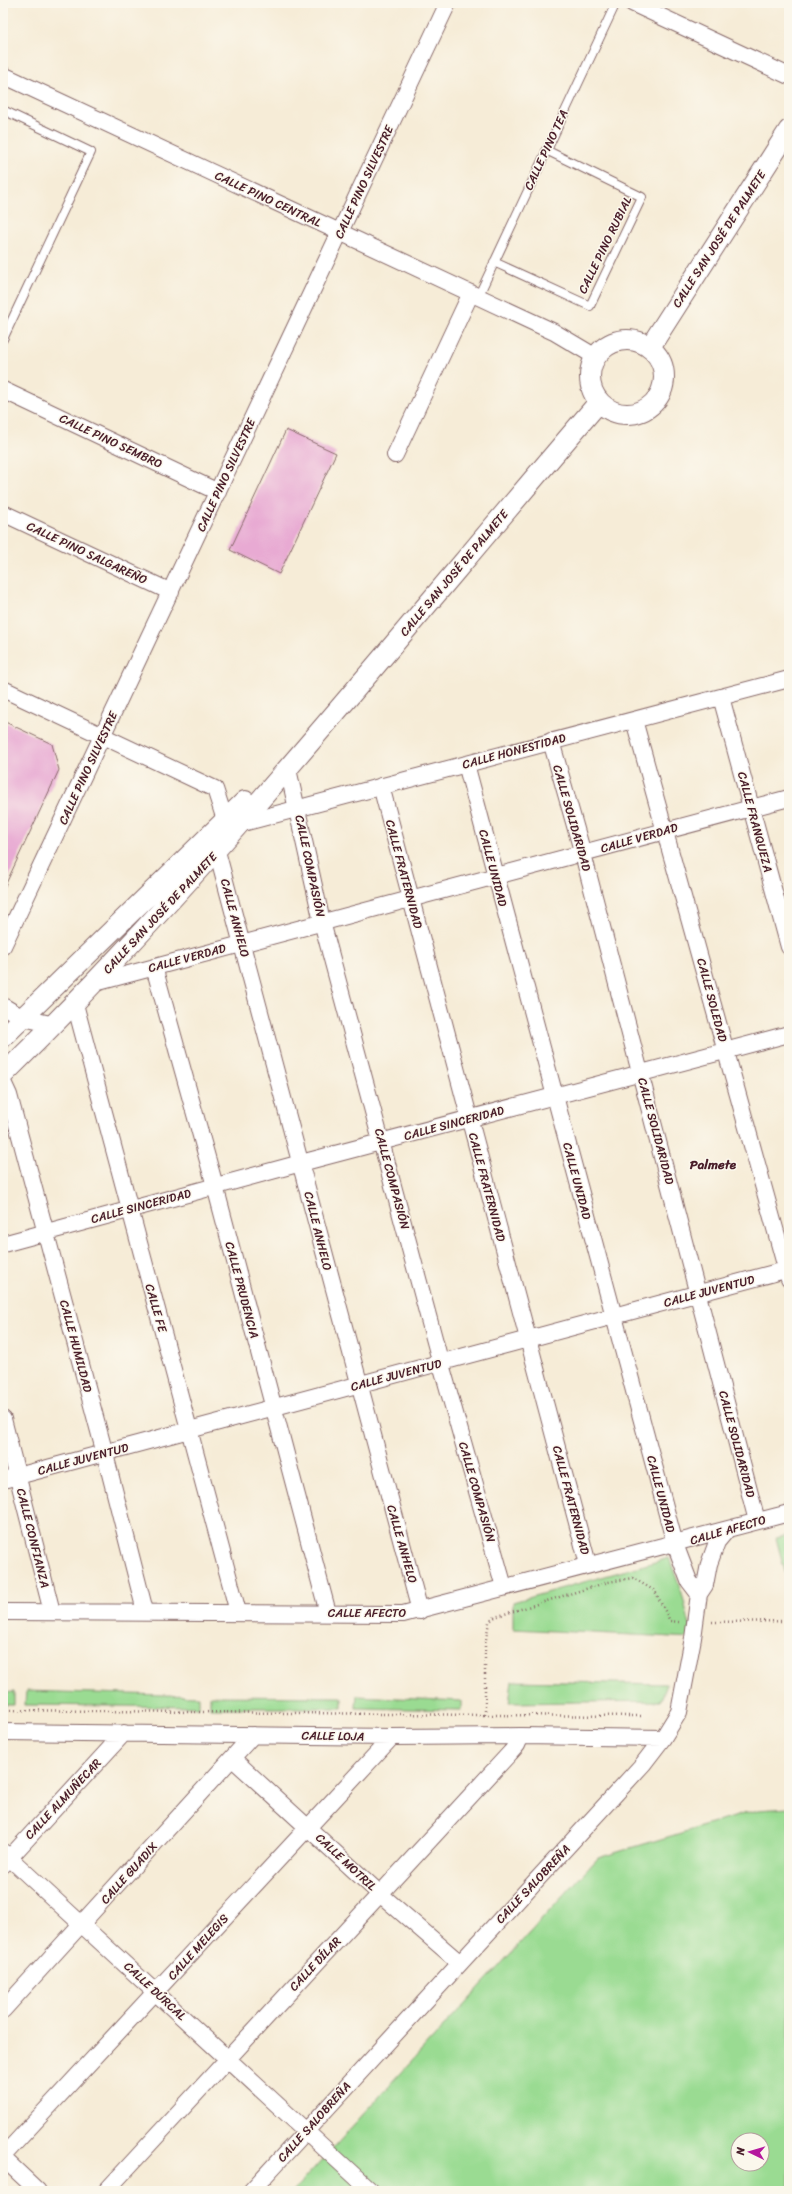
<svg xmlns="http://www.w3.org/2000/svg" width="792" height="2194" font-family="Sriracha,sans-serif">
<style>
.green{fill:#9adb92;stroke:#727d5e;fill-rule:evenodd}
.building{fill:#e8aad3}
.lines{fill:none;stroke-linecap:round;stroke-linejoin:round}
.service-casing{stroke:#866767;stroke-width:10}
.minor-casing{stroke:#866767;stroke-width:18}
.tertiary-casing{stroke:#866767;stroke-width:22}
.path{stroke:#866767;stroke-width:2.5;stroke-dasharray:1 3;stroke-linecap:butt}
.service{stroke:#fff;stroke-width:8}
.minor{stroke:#fff;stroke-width:16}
.tertiary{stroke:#fff;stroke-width:20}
.labels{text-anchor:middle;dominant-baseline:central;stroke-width:3;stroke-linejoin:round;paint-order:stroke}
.street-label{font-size:12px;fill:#4a1f2b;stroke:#fbf7ec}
.neighbourhood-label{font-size:13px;font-weight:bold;fill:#4a1f2b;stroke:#fbf7ec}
</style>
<rect width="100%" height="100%" fill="#fbf7ec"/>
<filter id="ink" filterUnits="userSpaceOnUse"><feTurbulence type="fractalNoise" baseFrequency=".025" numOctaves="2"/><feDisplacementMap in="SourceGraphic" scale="8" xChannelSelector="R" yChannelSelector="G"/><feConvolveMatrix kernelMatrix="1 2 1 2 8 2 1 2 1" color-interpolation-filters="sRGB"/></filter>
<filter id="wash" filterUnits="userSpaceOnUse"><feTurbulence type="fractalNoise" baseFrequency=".012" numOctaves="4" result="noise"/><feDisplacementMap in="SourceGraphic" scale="16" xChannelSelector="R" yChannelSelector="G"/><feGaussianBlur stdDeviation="0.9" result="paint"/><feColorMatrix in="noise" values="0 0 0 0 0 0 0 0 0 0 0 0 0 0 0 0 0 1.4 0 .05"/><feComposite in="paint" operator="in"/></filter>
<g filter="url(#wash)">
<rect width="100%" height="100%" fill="#f6ecd7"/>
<path class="green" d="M 789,1535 L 789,1587 L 776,1538 Z
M 669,1558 L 682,1593 L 693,1638 L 513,1629 L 513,1602 Z
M 512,1681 L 667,1684 L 661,1701 L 509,1703 Z
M 26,1691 L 199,1696 L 199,1707 L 25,1705 Z
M 14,1692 L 14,1705 L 3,1705 L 3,1693 Z
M 210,1696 L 342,1697 L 342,1708 L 210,1708 Z
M 357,1696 L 461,1701 L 461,1710 L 356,1708 Z
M 789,1808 L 789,2191 L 293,2191 L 598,1858 L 757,1810 ZM 738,2140 L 762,2140 L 762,2164 L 738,2164 Z"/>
<g id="blocks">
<path class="building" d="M 286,430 L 336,453 L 279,574 L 230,550 Z
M 3,721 L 52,744 L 59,770 L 3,890 Z"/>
</g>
</g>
<g filter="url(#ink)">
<use href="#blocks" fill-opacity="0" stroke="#866767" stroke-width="1"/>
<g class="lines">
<defs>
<path id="service" d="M 3,110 L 91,152 L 3,339
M 494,262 L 590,306 L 642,197 L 546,150
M 478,297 L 616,3"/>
<path id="minor" d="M 632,3 L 789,76
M 3,75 L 554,332 L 596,357
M 3,390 L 218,492
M 395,455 L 471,293
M 3,513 L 171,592
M 3,689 L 215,789 L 225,820 L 239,824 L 789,679
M 721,697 L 789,947
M 634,720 L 789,1279
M 551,741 L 583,854 L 757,1521
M 466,764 L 675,1544 L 689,1581 L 699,1594
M 288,769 L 322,922 L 441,1364 L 504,1587
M 381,786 L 588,1564
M 217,851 C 284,1104 350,1358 420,1611
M 3,946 L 448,3
M 154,967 L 215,1186 L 328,1613
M 95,983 L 789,798
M 75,1004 C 128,1207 185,1409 238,1612
M 3,1006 L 23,1018 L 55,1025
M 3,1082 L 9,1095 L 105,1454 L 145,1611
M 3,1244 L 301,1163 L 789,1034
M 3,1419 L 52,1612
M 3,1480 L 789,1269
M 3,1612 L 403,1614 L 789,1513
M 3,1732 L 392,1737 L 521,1736 L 663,1738
M 233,1759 L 380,1894 L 460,1963
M 3,1852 L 371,2191
M 3,1865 L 124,1733
M 3,2010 L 253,1735
M 3,2156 L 392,1737
M 3,2158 L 38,2191
M 106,2191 L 510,1753 L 517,1745 L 521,1736
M 251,2191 L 643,1764 L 663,1738 L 679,1712 L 693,1638 L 699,1594 L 705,1585 L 709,1564 L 717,1542 L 727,1530"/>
<path id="tertiary" d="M590 377a37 37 0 1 1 74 0a37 37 0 1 1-74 0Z
M 650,347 L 789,130
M 3,1037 L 245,801
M 3,1075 C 217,865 404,629 599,402"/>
</defs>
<use href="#service" class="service-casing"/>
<use href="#minor" class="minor-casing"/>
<use href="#tertiary" class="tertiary-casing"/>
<path class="path" d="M 712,1622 L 789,1621
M 3,1710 L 485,1715
M 641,1716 L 485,1715 L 485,1645 L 489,1622 L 495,1617 L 608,1582 L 633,1578 L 655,1591 L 670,1621 L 679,1622"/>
<use href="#service" class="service"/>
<use href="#minor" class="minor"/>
<use href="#tertiary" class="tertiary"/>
</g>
</g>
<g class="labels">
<g class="street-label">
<text transform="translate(546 150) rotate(-65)">CALLE PINO TEA</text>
<text transform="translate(364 182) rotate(-65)">CALLE PINO SILVESTRE</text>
<text transform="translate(268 199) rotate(25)">CALLE PINO CENTRAL</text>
<text transform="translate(719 239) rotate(-57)">CALLE SAN JOSÉ DE PALMETE</text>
<text transform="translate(605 245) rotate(-64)">CALLE PINO RUBIAL</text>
<text transform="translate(111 441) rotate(25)">CALLE PINO SEMBRO</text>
<text transform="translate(226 475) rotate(-65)">CALLE PINO SILVESTRE</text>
<text transform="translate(87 553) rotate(25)">CALLE PINO SALGAREÑO</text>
<text transform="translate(454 573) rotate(-50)">CALLE SAN JOSÉ DE PALMETE</text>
<text transform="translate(514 751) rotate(-15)">CALLE HONESTIDAD</text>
<text transform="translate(88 768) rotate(-65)">CALLE PINO SILVESTRE</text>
<text transform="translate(572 818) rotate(74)">CALLE SOLIDARIDAD</text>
<text transform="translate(755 822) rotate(75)">CALLE FRANQUEZA</text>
<text transform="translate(639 838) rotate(-16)">CALLE VERDAD</text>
<text transform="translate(310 866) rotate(78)">CALLE COMPASIÓN</text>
<text transform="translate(493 868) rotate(75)">CALLE UNIDAD</text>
<text transform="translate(404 874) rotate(75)">CALLE FRATERNIDAD</text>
<text transform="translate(160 913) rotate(-47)">CALLE SAN JOSÉ DE PALMETE</text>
<text transform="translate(235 918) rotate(75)">CALLE ANHELO</text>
<text transform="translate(187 958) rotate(-15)">CALLE VERDAD</text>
<text transform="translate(712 1000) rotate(75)">CALLE SOLEDAD</text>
<text transform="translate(454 1123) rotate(-15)">CALLE SINCERIDAD</text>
<text transform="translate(656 1131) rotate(75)">CALLE SOLIDARIDAD</text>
<text transform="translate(392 1179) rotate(75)">CALLE COMPASIÓN</text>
<text transform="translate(577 1181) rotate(75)">CALLE UNIDAD</text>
<text transform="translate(487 1187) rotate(75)">CALLE FRATERNIDAD</text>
<text transform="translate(141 1206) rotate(-15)">CALLE SINCERIDAD</text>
<text transform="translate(318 1231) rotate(76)">CALLE ANHELO</text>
<text transform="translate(242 1290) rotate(75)">CALLE PRUDENCIA</text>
<text transform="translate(709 1291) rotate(-15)">CALLE JUVENTUD</text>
<text transform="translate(156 1308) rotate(74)">CALLE FE</text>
<text transform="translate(76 1346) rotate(75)">CALLE HUMILDAD</text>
<text transform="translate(396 1375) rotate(-15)">CALLE JUVENTUD</text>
<text transform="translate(737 1444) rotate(75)">CALLE SOLIDARIDAD</text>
<text transform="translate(83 1459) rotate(-15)">CALLE JUVENTUD</text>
<text transform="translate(477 1492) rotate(74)">CALLE COMPASIÓN</text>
<text transform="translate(661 1494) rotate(75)">CALLE UNIDAD</text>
<text transform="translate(571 1500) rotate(75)">CALLE FRATERNIDAD</text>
<text transform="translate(728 1530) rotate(-16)">CALLE AFECTO</text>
<text transform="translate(33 1538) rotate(76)">CALLE CONFIANZA</text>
<text transform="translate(402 1544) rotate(74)">CALLE ANHELO</text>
<text x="367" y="1613">CALLE AFECTO</text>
<text transform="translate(333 1736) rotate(1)">CALLE LOJA</text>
<text transform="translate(63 1799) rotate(-47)">CALLE ALMUÑECAR</text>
<text transform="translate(346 1862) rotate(43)">CALLE MOTRIL</text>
<text transform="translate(129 1873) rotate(-48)">CALLE GUADIX</text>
<text transform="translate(533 1884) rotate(-47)">CALLE SALOBREÑA</text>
<text transform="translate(198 1947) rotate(-48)">CALLE MELEGIS</text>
<text transform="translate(315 1964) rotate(-47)">CALLE DÍLAR</text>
<text transform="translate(155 1991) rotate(43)">CALLE DÚRCAL</text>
<text transform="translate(314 2122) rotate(-48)">CALLE SALOBREÑA</text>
</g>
<g class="neighbourhood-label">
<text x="713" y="1164">Palmete</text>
</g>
</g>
<rect width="792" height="2194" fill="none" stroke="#fbf7ec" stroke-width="16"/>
<g transform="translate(750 2152) rotate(275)"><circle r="19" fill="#fbf7ec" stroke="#b4a19f"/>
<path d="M0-3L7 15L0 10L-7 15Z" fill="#b5179e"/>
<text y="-6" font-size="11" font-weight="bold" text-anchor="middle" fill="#4a1f2b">N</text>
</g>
</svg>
